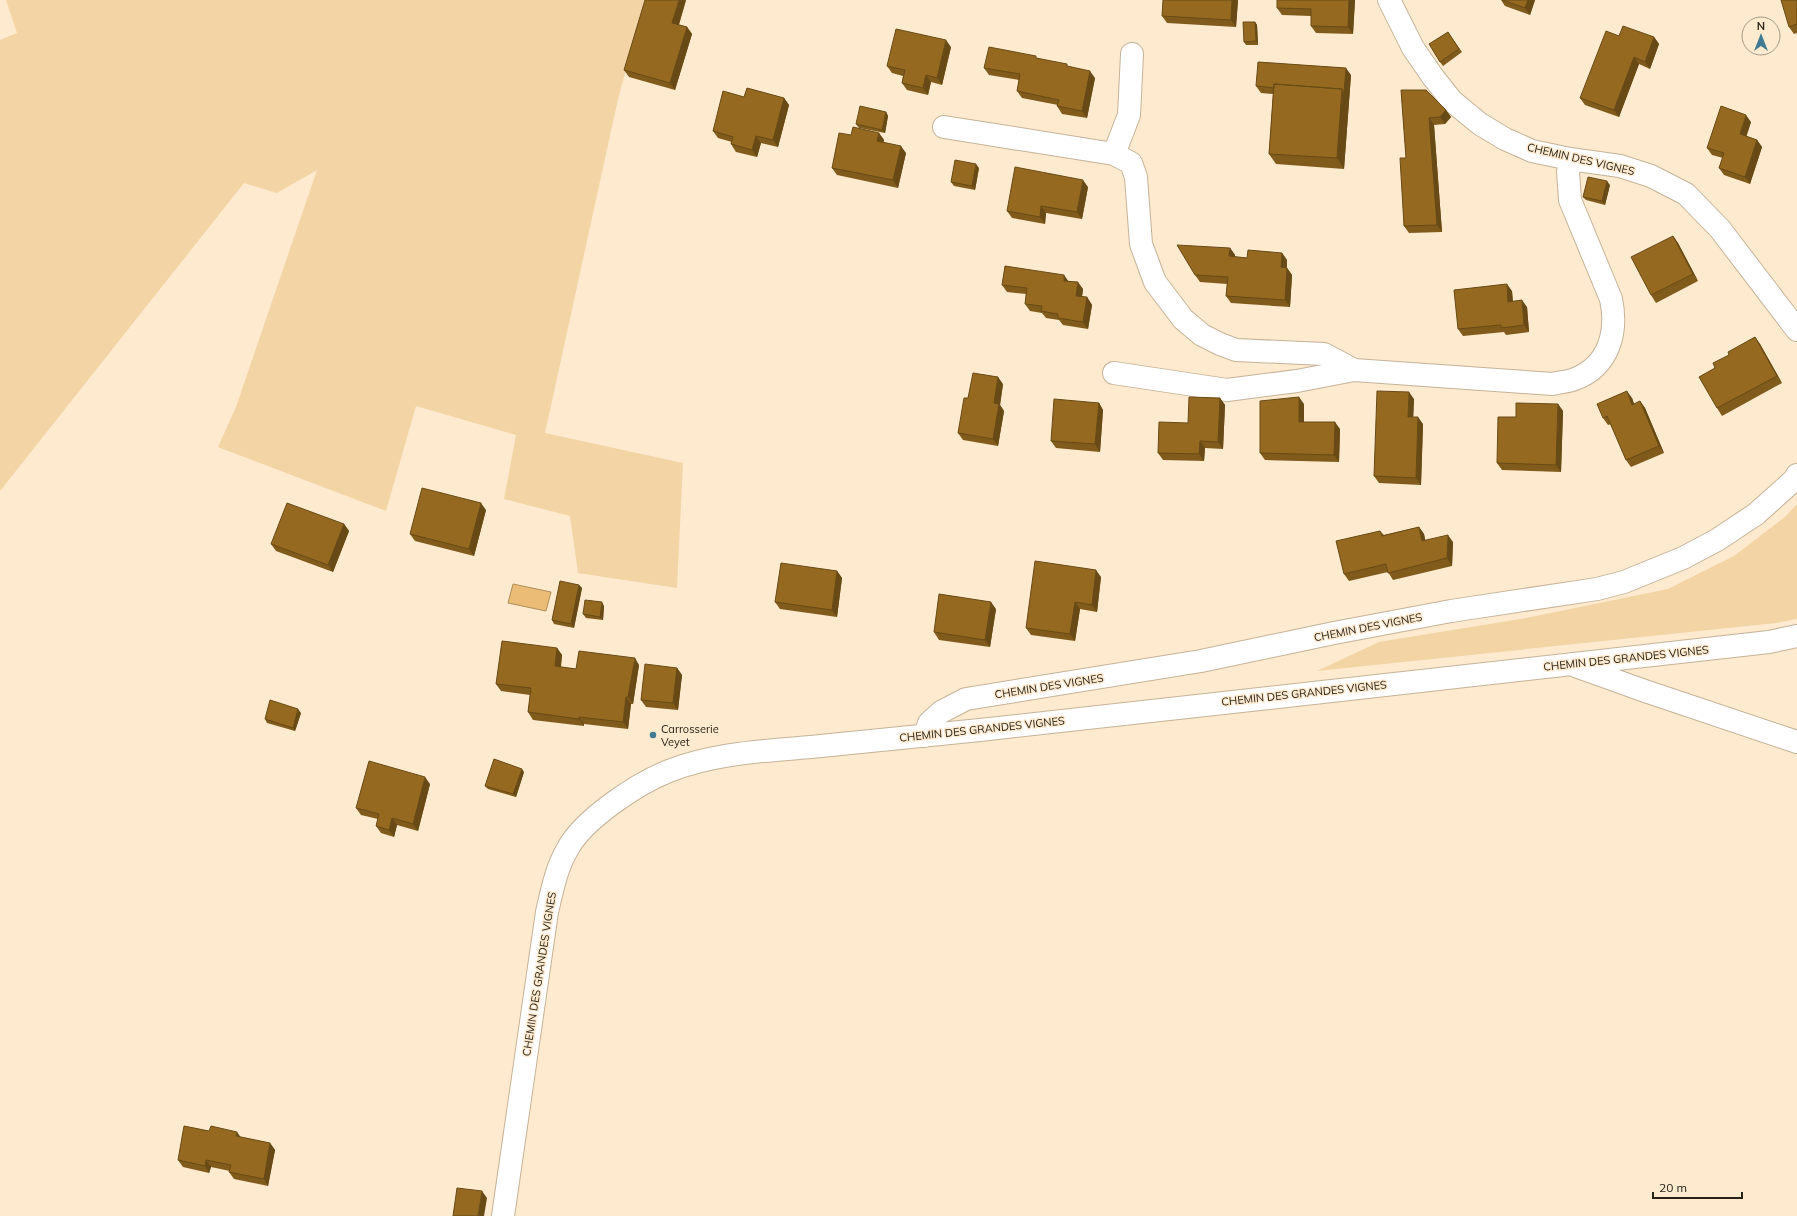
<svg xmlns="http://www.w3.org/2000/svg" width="1797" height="1216" font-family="Mulish,sans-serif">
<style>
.green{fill:#f3d4a5}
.water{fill:#eabc76;stroke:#b08e5a}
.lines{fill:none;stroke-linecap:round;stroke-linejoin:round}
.minor-casing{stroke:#c5b398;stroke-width:24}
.minor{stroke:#fff;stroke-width:22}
.wall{fill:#805b1c}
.shaded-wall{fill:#684a16}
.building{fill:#956a20;stroke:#684a16}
.poi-dot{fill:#407b93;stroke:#fdeacf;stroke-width:1.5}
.labels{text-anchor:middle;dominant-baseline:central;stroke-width:3;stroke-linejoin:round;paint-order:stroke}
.street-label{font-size:11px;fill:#292218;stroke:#fdeacf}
.poi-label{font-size:11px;fill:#292218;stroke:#fdeacf;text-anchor:start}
</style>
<rect width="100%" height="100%" fill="#fdeacf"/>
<path class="green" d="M 6,0 L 645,0 L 618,99 L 545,433 L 683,463 L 677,588 L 578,573 L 570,516 L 504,499 L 516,435 L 416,406 L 386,511 L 218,447 L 236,407 L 317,170 L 277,193 L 244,183 L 0,491 L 0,40 L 17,33 Z
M 1797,504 L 1797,619 L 1776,623 L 1317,671 L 1379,642 L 1526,618 L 1668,589 L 1734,556 L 1785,517 Z"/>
<path class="water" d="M 513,584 L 551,592 L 546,611 L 508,603 Z"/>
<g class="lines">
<defs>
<path id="minor" d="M 1389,0 L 1413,48 L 1433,77 L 1452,101 L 1480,124 L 1505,139 L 1532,151 L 1570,159 L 1620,166 L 1651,176 L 1686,194 L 1720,229 L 1797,330
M 944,127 L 1114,154 L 1131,163 L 1136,177 L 1141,244 L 1155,282 L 1183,319 L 1202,335 L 1220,344 L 1236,350 L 1324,354 L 1354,370 L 1553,384 C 1560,382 1568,382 1575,379 C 1609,366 1618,332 1611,299 L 1570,200 L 1568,172 L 1570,159
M 1114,154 L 1129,115 L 1132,54
M 1114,373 L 1227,390 L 1297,381 L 1354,370
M 1578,667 L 1645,691 L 1797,742
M 925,736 L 929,723 L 941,712 L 966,699 L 1201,661 L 1334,633 L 1451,611 L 1597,589 L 1624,582 L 1683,558 L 1717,540 L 1756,514 L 1794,480 L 1797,475
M 503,1216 L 547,912 C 552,891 556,869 567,850 C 582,820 638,783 669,771 C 713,753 764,751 811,747 C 867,741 924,736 980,730 C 1243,700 1506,673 1769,642 L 1797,636"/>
</defs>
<use href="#minor" class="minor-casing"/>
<use href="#minor" class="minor"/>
</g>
<path class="wall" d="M 686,0 L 679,25 L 687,27 L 692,34 L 675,90 L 629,77 L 624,70 Z
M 1238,0 L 1236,27 L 1167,23 L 1162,16 Z
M 1277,0 L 1355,0 L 1353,34 L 1316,33 L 1311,26 L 1311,16 L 1282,15 L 1277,8 Z
M 1501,0 L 1535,0 L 1530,15 L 1505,6 Z
M 1797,0 L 1797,33 L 1794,34 L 1789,27 Z
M 1255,22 L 1257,25 L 1258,45 L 1246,45 L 1244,42 Z
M 1448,32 L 1462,52 L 1443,66 L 1440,62 Z
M 1619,36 L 1654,37 L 1659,44 L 1650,69 L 1639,64 L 1619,117 L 1585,105 L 1580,98 Z
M 951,47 L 942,85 L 931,82 L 928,95 L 907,90 L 902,83 L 903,76 L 892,73 L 887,66 Z
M 1038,58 L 1069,67 L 1095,78 L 1087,118 L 1062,114 L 1057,106 L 1058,105 L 1022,98 L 1017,91 L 1019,80 L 989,75 L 984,68 Z
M 1351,75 L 1344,169 L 1276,164 L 1269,154 L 1273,94 L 1261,93 L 1256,86 Z
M 1401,90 L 1446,110 L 1451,117 L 1445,124 L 1434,125 L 1442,232 L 1409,233 L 1404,226 L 1406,158 Z
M 744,97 L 784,98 L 789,105 L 778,147 L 761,143 L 757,157 L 736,152 L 731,144 L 732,142 L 718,138 L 713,131 Z
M 886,112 L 888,116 L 885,133 L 859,128 L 856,124 Z
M 1751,122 L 1746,136 L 1757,140 L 1762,147 L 1750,184 L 1724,175 L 1719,168 L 1723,158 L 1712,155 L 1707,148 Z
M 879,133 L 884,140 L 883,142 L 906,153 L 898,188 L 837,175 L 832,168 L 851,135 Z
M 979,168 L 975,190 L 954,186 L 951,182 Z
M 1610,185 L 1605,205 L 1586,200 L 1583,197 Z
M 1088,187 L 1082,219 L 1046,213 L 1045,224 L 1012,218 L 1007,211 Z
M 1673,236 L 1678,243 L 1698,281 L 1656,303 L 1651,295 Z
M 1230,248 L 1235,255 L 1235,257 L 1247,258 L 1282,253 L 1287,260 L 1287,268 L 1292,275 L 1290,307 L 1231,303 L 1226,296 L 1227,284 L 1200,282 L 1195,275 Z
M 1069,281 L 1083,289 L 1082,297 L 1087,297 L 1092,305 L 1088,329 L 1063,325 L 1059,320 L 1046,318 L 1042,313 L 1030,311 L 1025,304 L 1026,294 L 1007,292 L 1002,285 Z
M 1512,291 L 1513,301 L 1527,307 L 1529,332 L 1506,335 L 1504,332 L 1463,336 L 1458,329 Z
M 1755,337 L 1760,344 L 1782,383 L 1722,416 L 1717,408 L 1715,368 L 1729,355 Z
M 1003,384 L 1000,405 L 1004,411 L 998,446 L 963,440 L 958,433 L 968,398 Z
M 1220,398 L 1225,405 L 1223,449 L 1205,448 L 1204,461 L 1163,460 L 1158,453 L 1188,423 Z
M 1632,398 L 1634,404 L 1640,401 L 1645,408 L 1664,453 L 1631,467 L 1626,460 L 1611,424 L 1608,425 L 1603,418 Z
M 1414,399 L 1413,417 L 1423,424 L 1421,485 L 1379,483 L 1374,476 Z
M 1099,403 L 1103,410 L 1100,452 L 1056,448 L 1051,441 Z
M 1304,404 L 1304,422 L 1340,429 L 1339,462 L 1265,460 L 1260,453 Z
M 1558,404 L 1563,411 L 1561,472 L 1502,470 L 1497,463 L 1516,417 Z
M 486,510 L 474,556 L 415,541 L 410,534 Z
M 344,524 L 349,531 L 333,572 L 276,551 L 271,544 Z
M 1419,527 L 1424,534 L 1425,540 L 1453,542 L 1452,566 L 1393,580 L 1388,572 L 1349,581 L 1344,574 L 1380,531 L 1384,535 Z
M 837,571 L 842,578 L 837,617 L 780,609 L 775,602 Z
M 1101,577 L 1097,612 L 1080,609 L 1075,641 L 1031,635 L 1026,628 Z
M 579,585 L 582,588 L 574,628 L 554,624 L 552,620 Z
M 604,606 L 603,620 L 586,618 L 583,614 Z
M 996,609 L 990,647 L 939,640 L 934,632 Z
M 557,648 L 562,655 L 561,667 L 576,669 L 639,665 L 633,704 L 631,704 L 628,729 L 584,724 L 584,726 L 533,720 L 528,712 L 530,695 L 501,691 L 496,684 Z
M 677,668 L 682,675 L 678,710 L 646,707 L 641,700 Z
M 301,713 L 295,731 L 267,723 L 265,719 Z
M 524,772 L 516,797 L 488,789 L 485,786 Z
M 430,784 L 418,831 L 397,825 L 394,837 L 381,833 L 376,826 L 378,819 L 361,815 L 356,808 Z
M 240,1137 L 270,1143 L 275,1150 L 268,1186 L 234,1179 L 229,1172 L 230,1171 L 211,1167 L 209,1173 L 183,1167 L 178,1160 Z"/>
<path class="shaded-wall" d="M 679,0 L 686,0 L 677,30 L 672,23 Z
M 1232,0 L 1238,0 L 1236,27 L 1231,20 Z
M 1349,0 L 1355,0 L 1353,34 L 1348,27 Z
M 1528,0 L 1535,0 L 1530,15 L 1525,8 Z
M 1255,22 L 1257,25 L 1258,45 L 1256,41 Z
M 687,27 L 692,34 L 675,90 L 670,83 Z
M 1654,37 L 1659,44 L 1650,69 L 1645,62 Z
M 946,40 L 951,47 L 942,85 L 937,78 Z
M 1634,57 L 1639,64 L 1619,117 L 1614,110 Z
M 1346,68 L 1351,75 L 1344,169 L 1337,158 L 1342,89 Z
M 1090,71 L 1095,78 L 1087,118 L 1082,111 Z
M 926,75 L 931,82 L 928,95 L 923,88 Z
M 784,98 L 789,105 L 778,147 L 773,140 Z
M 1446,110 L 1451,117 L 1445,124 L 1440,117 Z
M 886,112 L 888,116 L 885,133 L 882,130 Z
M 1746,115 L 1751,122 L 1745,141 L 1740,134 Z
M 1429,118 L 1434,125 L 1442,232 L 1437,225 Z
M 879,133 L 884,140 L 882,148 L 877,141 Z
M 756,136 L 761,143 L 757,157 L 752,150 Z
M 1757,140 L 1762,147 L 1750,184 L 1745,177 Z
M 901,146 L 906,153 L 898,188 L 893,180 Z
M 976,164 L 979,168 L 975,190 L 972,186 Z
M 1083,180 L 1088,187 L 1082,219 L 1077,212 Z
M 1607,181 L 1610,185 L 1605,205 L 1602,201 Z
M 1041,206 L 1046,213 L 1045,224 L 1040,217 Z
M 1673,236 L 1678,243 L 1698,281 L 1693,274 Z
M 1230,248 L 1235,255 L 1234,264 L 1229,256 Z
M 1282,253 L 1287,260 L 1286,274 L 1281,267 Z
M 1287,268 L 1292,275 L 1290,307 L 1285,300 Z
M 1064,275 L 1069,282 L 1064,281 Z
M 1078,282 L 1083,289 L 1081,304 L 1076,296 Z
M 1507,284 L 1512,291 L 1513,309 L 1508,302 Z
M 1087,297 L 1092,305 L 1088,329 L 1083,322 Z
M 1522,300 L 1527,307 L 1529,332 L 1524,325 Z
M 1755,337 L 1760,344 L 1782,383 L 1777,376 Z
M 998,377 L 1003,384 L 1000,405 L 1004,411 L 998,446 L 993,439 L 994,403 Z
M 1627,391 L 1632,398 L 1637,412 L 1632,405 Z
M 1409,392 L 1414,399 L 1413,424 L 1408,417 Z
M 1299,397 L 1304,404 L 1304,429 L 1299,422 Z
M 1220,398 L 1225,405 L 1223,449 L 1218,442 Z
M 1640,401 L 1645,408 L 1664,453 L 1659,446 Z
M 1099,403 L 1103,410 L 1100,452 L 1095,444 Z
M 1558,404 L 1563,411 L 1561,472 L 1556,465 Z
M 1418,417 L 1423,424 L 1421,485 L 1416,478 Z
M 1335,422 L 1340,429 L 1339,462 L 1334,455 Z
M 1200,441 L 1205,448 L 1204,461 L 1199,454 Z
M 481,503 L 486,510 L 474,556 L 469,549 Z
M 344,524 L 349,531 L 333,572 L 328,565 Z
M 1419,527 L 1424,534 L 1427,548 L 1422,541 Z
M 1448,535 L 1453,542 L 1452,566 L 1447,558 Z
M 1096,570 L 1101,577 L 1097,612 L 1092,605 Z
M 837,571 L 842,578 L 837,617 L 832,610 Z
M 579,585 L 582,588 L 574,628 L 571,624 Z
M 602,602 L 604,606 L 603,620 L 600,617 Z
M 991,602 L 996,609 L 990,647 L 985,640 Z
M 1075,602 L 1080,609 L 1075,641 L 1070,634 Z
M 557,648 L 562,655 L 560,673 L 555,666 Z
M 635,658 L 639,665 L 633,704 L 628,697 Z
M 677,668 L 682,675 L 678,710 L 673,703 Z
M 626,697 L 631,704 L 628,729 L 623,722 Z
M 298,709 L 301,713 L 295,731 L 293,728 Z
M 579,717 L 584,724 L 584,726 L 579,719 Z
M 522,769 L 524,772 L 516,797 L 513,794 Z
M 425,777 L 430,784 L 418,831 L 413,824 Z
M 392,818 L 397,825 L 394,837 L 389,830 Z
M 237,1132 L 242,1139 L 236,1136 Z
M 270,1143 L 275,1150 L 268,1186 L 264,1179 Z
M 206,1160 L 211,1167 L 209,1173 L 205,1166 Z
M 482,1191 L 487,1198 L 484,1216 L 478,1216 Z"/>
<path class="building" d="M 645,0 L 679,0 L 672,23 L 687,27 L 670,83 L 624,70 Z
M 1163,0 L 1232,0 L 1231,20 L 1162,16 Z
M 1277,0 L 1349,0 L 1348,27 L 1311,26 L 1311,9 L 1277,8 Z
M 1502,0 L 1528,0 L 1525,8 Z
M 1781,0 L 1797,0 L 1797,24 L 1789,27 Z
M 1243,22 L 1255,22 L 1256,41 L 1244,42 Z
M 1623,26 L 1654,37 L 1645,62 L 1634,57 L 1614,110 L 1580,98 L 1606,31 L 1619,36 Z
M 896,29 L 946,40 L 937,78 L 926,75 L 923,88 L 902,83 L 905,70 L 887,66 Z
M 1448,32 L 1459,49 L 1440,62 L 1429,44 Z
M 989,47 L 1036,56 L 1036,58 L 1067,64 L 1067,66 L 1090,71 L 1082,111 L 1057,106 L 1059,100 L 1017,91 L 1020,74 L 984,68 Z
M 1258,62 L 1346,68 L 1344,93 L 1342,89 L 1274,84 L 1274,88 L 1256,86 Z
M 1274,84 L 1342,89 L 1337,158 L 1269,154 Z
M 747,88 L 784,98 L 773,140 L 756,136 L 752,150 L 731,144 L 733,137 L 713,131 L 723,91 L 744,97 Z
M 1401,90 L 1426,90 L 1446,110 L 1440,117 L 1429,118 L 1437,225 L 1404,226 L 1400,158 L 1406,158 Z
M 860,106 L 886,112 L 882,130 L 856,124 Z
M 1721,106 L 1746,115 L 1740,134 L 1757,140 L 1745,177 L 1719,168 L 1724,153 L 1707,148 Z
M 853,127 L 879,133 L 877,141 L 901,146 L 893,180 L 832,168 L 839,133 L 851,135 Z
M 955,160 L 976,164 L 972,186 L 951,182 Z
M 1015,167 L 1083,180 L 1077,212 L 1041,206 L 1040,217 L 1007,211 Z
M 1588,177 L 1607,181 L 1602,201 L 1583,197 Z
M 1673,236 L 1693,274 L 1651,295 L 1631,257 Z
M 1177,245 L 1230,248 L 1229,256 L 1247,258 L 1248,250 L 1282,253 L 1281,267 L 1287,268 L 1285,300 L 1226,296 L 1228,277 L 1195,275 Z
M 1005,266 L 1064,275 L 1064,281 L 1078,282 L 1076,296 L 1087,297 L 1083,322 L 1058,318 L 1058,314 L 1041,311 L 1042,306 L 1025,304 L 1027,288 L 1002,285 Z
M 1507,284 L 1508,302 L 1522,300 L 1524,325 L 1501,328 L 1501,325 L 1458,329 L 1454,290 Z
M 1755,337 L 1777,376 L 1717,408 L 1699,377 L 1715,368 L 1713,363 L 1729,355 L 1728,352 Z
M 973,373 L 998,377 L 994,403 L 999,404 L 993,439 L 958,433 L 964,398 L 968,398 Z
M 1377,391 L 1409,392 L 1408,417 L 1418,417 L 1416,478 L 1374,476 Z
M 1627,391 L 1632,405 L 1640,401 L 1659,446 L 1626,460 L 1607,416 L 1603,418 L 1597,404 Z
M 1189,397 L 1220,398 L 1218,442 L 1200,441 L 1199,454 L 1158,453 L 1159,422 L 1188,423 Z
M 1299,397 L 1299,422 L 1335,422 L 1334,455 L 1260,453 L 1260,401 Z
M 1054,399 L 1099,403 L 1095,444 L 1051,441 Z
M 1516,403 L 1558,404 L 1556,465 L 1497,463 L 1498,417 L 1516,417 Z
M 422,488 L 481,503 L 469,549 L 410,534 Z
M 287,503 L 344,524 L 328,565 L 271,544 Z
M 1419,527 L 1422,541 L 1448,535 L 1447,558 L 1388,573 L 1386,564 L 1344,574 L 1336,541 L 1380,531 L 1382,536 Z
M 1035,561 L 1096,570 L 1092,605 L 1075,602 L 1070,634 L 1026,628 Z
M 781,563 L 837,571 L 832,610 L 775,602 Z
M 560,581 L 579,585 L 571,624 L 552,620 Z
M 939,594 L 991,602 L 985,640 L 934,632 Z
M 585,600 L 602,602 L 600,617 L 583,614 Z
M 502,641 L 557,648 L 555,666 L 576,669 L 579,651 L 635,658 L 628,697 L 626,697 L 623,722 L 579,717 L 579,719 L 528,712 L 531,688 L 496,684 Z
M 645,664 L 677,668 L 673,703 L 641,700 Z
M 270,700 L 298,709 L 293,728 L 265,719 Z
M 494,759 L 522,769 L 513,794 L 485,786 Z
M 369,761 L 425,777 L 413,824 L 392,818 L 389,830 L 376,826 L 379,814 L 356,808 Z
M 184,1126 L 209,1131 L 211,1126 L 237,1132 L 236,1136 L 270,1143 L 264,1179 L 229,1172 L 231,1165 L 206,1160 L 205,1166 L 178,1160 Z
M 457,1188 L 482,1191 L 478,1216 L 453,1216 Z"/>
<circle class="poi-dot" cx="653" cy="735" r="4"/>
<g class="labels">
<g class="street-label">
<text transform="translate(1581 159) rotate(13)">CHEMIN DES VIGNES</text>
<text transform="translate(1368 627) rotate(-11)">CHEMIN DES VIGNES</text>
<text transform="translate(1626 658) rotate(-6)">CHEMIN DES GRANDES VIGNES</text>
<text transform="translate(1049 686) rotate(-9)">CHEMIN DES VIGNES</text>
<text transform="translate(1304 693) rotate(-6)">CHEMIN DES GRANDES VIGNES</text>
<text transform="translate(982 729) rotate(-6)">CHEMIN DES GRANDES VIGNES</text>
<text transform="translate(539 974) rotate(-81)">CHEMIN DES GRANDES VIGNES</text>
</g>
<g class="poi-label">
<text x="661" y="729">Carrosserie<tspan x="661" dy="13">Veyet</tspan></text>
</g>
</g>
<g transform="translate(1761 36)"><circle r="19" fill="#fdeacf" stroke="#a89a86"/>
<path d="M0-3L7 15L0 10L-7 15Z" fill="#407b93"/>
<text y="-6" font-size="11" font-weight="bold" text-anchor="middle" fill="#292218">N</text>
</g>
<path d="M1653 1192v6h89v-6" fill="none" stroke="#292218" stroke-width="2"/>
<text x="1659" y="1192" font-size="12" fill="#292218" stroke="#fdeacf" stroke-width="3" paint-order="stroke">20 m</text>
</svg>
